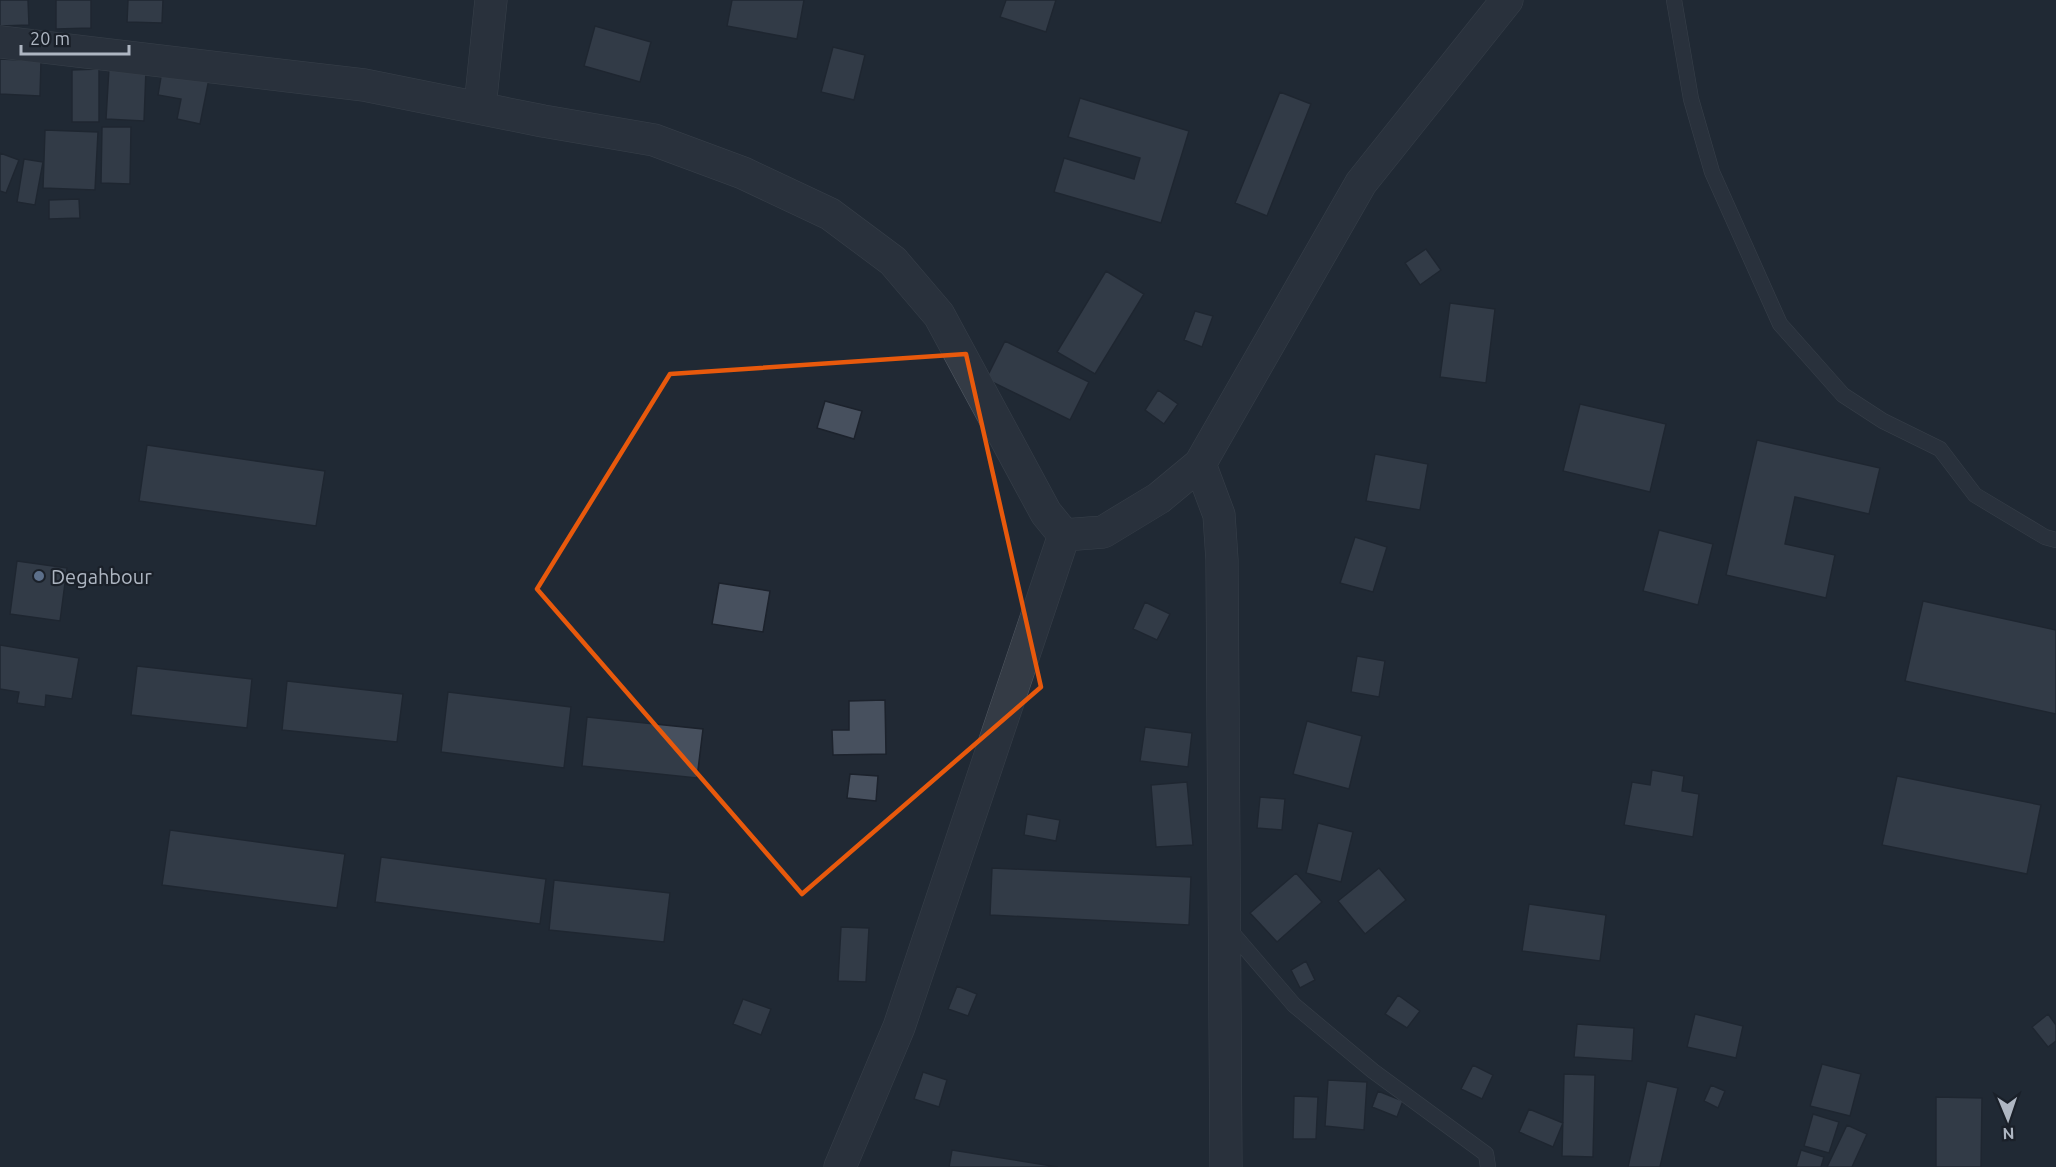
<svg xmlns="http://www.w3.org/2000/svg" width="2056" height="1167" font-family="Ubuntu,sans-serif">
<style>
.building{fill:#47505e;stroke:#1c222c;stroke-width:1.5}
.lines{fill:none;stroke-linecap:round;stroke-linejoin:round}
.lane-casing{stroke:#525963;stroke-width:16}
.street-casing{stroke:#525963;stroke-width:33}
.lane{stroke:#343b45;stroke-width:15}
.street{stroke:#343b45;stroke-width:32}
.marked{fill:none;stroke:#e8590c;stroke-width:4.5;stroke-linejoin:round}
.service-dot{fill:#5c6f8a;stroke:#1a2029;stroke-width:2}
.labels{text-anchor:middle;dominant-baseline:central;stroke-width:4.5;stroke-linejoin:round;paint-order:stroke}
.poi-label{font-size:20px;fill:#aeb6c2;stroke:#1a2029;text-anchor:start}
</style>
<rect width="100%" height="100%" fill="#212934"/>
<path class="building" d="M 0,0 L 28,0 L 29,25 L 0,26 Z
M 56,0 L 91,0 L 91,28 L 56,29 Z
M 128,0 L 163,0 L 162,23 L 127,22 Z
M 732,0 L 804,0 L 797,39 L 727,26 Z
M 1006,0 L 1056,0 L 1046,32 L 1000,17 Z
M 595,26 L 651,42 L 640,82 L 584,66 Z
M 833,47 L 865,55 L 854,100 L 821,92 Z
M 0,59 L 41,61 L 40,96 L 0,94 Z
M 163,65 L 210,74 L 200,124 L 177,119 L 181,99 L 158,95 Z
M 109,68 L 146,70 L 144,121 L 106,119 Z
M 99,69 L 99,122 L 72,122 L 72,70 Z
M 1280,92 L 1311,104 L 1267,216 L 1235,203 Z
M 1080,98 L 1189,131 L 1161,223 L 1054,192 L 1064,158 L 1134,179 L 1140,158 L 1068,137 Z
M 102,127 L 131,127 L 130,184 L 101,183 Z
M 45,130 L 98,132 L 95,190 L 43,188 Z
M 0,153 L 19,160 L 6,193 L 0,191 Z
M 24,159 L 43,162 L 35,205 L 17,202 Z
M 79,199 L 80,218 L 49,219 L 49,200 Z
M 1426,249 L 1441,270 L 1420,285 L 1405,263 Z
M 1106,271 L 1144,294 L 1095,374 L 1057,352 Z
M 1450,303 L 1495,309 L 1486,383 L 1440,377 Z
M 1195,311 L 1213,316 L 1202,347 L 1184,340 Z
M 1005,341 L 1089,382 L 1070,420 L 986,379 Z
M 1158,390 L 1178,404 L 1164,424 L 1145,410 Z
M 825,401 L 862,411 L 854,439 L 817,428 Z
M 1580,404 L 1666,424 L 1650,492 L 1563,471 Z
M 1757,440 L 1880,468 L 1869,514 L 1795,497 L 1785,544 L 1835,555 L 1826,598 L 1726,575 Z
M 147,445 L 325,471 L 316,526 L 139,501 Z
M 1375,454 L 1428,464 L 1420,510 L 1366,501 Z
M 1659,530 L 1713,544 L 1698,605 L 1643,591 Z
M 1355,537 L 1387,547 L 1373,592 L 1340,583 Z
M 17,561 L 67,568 L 60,621 L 10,614 Z
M 719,583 L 770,591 L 763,632 L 712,624 Z
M 1923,601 L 2056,630 L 2056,714 L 1905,681 Z
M 1145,602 L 1170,614 L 1157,640 L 1133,629 Z
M 0,645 L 79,658 L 72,699 L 46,695 L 45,707 L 17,703 L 19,692 L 0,689 Z
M 1357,656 L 1385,661 L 1379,697 L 1351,692 Z
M 137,666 L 252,679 L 247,728 L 131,715 Z
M 287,681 L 403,694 L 397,742 L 282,730 Z
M 448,692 L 571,707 L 564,768 L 441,752 Z
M 885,700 L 886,754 L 833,755 L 832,730 L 849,730 L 849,701 Z
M 587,717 L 703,729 L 697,778 L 582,766 Z
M 1307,721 L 1362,736 L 1349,789 L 1293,774 Z
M 1145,727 L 1192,733 L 1188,767 L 1140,761 Z
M 1652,770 L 1684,776 L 1682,791 L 1699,794 L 1693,837 L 1624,825 L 1632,782 L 1650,785 Z
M 850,774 L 878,776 L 876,801 L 847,798 Z
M 1897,776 L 2041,805 L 2027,874 L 1882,845 Z
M 1187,782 L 1193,845 L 1156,847 L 1151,785 Z
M 1260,797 L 1285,799 L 1282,830 L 1257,828 Z
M 1027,814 L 1060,820 L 1056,841 L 1024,835 Z
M 1318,823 L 1353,832 L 1341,882 L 1306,873 Z
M 170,830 L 345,854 L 337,908 L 162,885 Z
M 381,857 L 546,879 L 540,924 L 375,902 Z
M 992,868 L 1191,877 L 1189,925 L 990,915 Z
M 1379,868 L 1406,900 L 1365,934 L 1338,901 Z
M 1296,873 L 1322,902 L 1277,942 L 1250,913 Z
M 554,880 L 670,893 L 664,942 L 549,930 Z
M 1529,904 L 1606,915 L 1600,961 L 1522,951 Z
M 841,927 L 869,928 L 866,982 L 838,981 Z
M 1306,961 L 1315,980 L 1300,988 L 1291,970 Z
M 957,986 L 977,994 L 968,1016 L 948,1009 Z
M 1398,995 L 1420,1011 L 1407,1028 L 1385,1014 Z
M 743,999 L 771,1009 L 761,1035 L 733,1024 Z
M 1695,1014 L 1743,1026 L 1736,1058 L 1687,1047 Z
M 2048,1014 L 2056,1025 L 2056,1041 L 2048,1047 L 2032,1027 Z
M 1577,1024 L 1634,1028 L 1632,1061 L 1574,1057 Z
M 1822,1064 L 1861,1074 L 1850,1116 L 1810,1106 Z
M 1473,1065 L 1493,1075 L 1482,1099 L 1461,1089 Z
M 923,1072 L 947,1080 L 939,1107 L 914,1099 Z
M 1564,1074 L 1595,1075 L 1593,1157 L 1562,1156 Z
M 1328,1080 L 1367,1082 L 1364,1130 L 1325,1126 Z
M 1647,1081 L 1678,1088 L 1660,1167 L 1628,1167 Z
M 1711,1085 L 1725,1091 L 1718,1108 L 1704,1101 Z
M 1378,1091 L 1403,1101 L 1397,1117 L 1372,1107 Z
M 1294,1096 L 1318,1097 L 1316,1139 L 1293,1139 Z
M 1936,1097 L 1982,1098 L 1981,1167 L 1936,1167 Z
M 1529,1109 L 1563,1123 L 1553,1147 L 1519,1132 Z
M 1813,1114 L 1839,1122 L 1829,1153 L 1804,1146 Z
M 1847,1125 L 1867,1134 L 1852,1167 L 1827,1167 Z
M 952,1150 L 1058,1167 L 949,1167 Z
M 1801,1150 L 1824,1157 L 1821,1167 L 1796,1167 Z"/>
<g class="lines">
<defs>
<path id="lane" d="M 1674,0 L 1691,99 L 1712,172 L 1780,324 L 1843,395 L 1883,421 L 1940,449 L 1975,495 L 2045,537 L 2056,540
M 1228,928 L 1294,1005 L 1373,1071 L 1486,1154 L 1488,1167"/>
<path id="street" d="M 0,42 L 364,85 L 543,121 L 654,140 L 743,173 L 830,214 L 893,261 L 939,315 L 1046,513 L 1064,535
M 480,107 L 491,0
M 1200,464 L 1219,515 L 1222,560 L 1226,1167
M 1064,535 L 1103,532 L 1159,498 L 1200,464 L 1361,183 L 1507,0
M 840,1167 L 899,1027 L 1064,535"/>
</defs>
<use href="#lane" class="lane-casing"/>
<use href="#street" class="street-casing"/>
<use href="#lane" class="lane"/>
<use href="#street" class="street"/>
</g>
<path d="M0 0H2056V1167H0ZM 966,354 L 1041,687 L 802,894 L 537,589 L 670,374 Z" fill="#212934" fill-opacity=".55" fill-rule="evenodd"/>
<path class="marked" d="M 966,354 L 1041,687 L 802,894 L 537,589 L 670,374 Z"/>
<circle class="service-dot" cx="39" cy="576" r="6"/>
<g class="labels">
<g class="poi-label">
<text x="51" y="576">Degahbour</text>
</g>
</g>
<g transform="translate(2008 1119) rotate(178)" stroke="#1a2029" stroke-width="4.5" paint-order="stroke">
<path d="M0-4.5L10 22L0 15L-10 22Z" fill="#aeb6c2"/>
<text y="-9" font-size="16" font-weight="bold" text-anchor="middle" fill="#aeb6c2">N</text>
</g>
<path d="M21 45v9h108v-9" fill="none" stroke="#aeb6c2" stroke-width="3"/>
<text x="30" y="45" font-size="18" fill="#aeb6c2" stroke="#1a2029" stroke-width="4.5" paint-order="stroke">20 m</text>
</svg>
